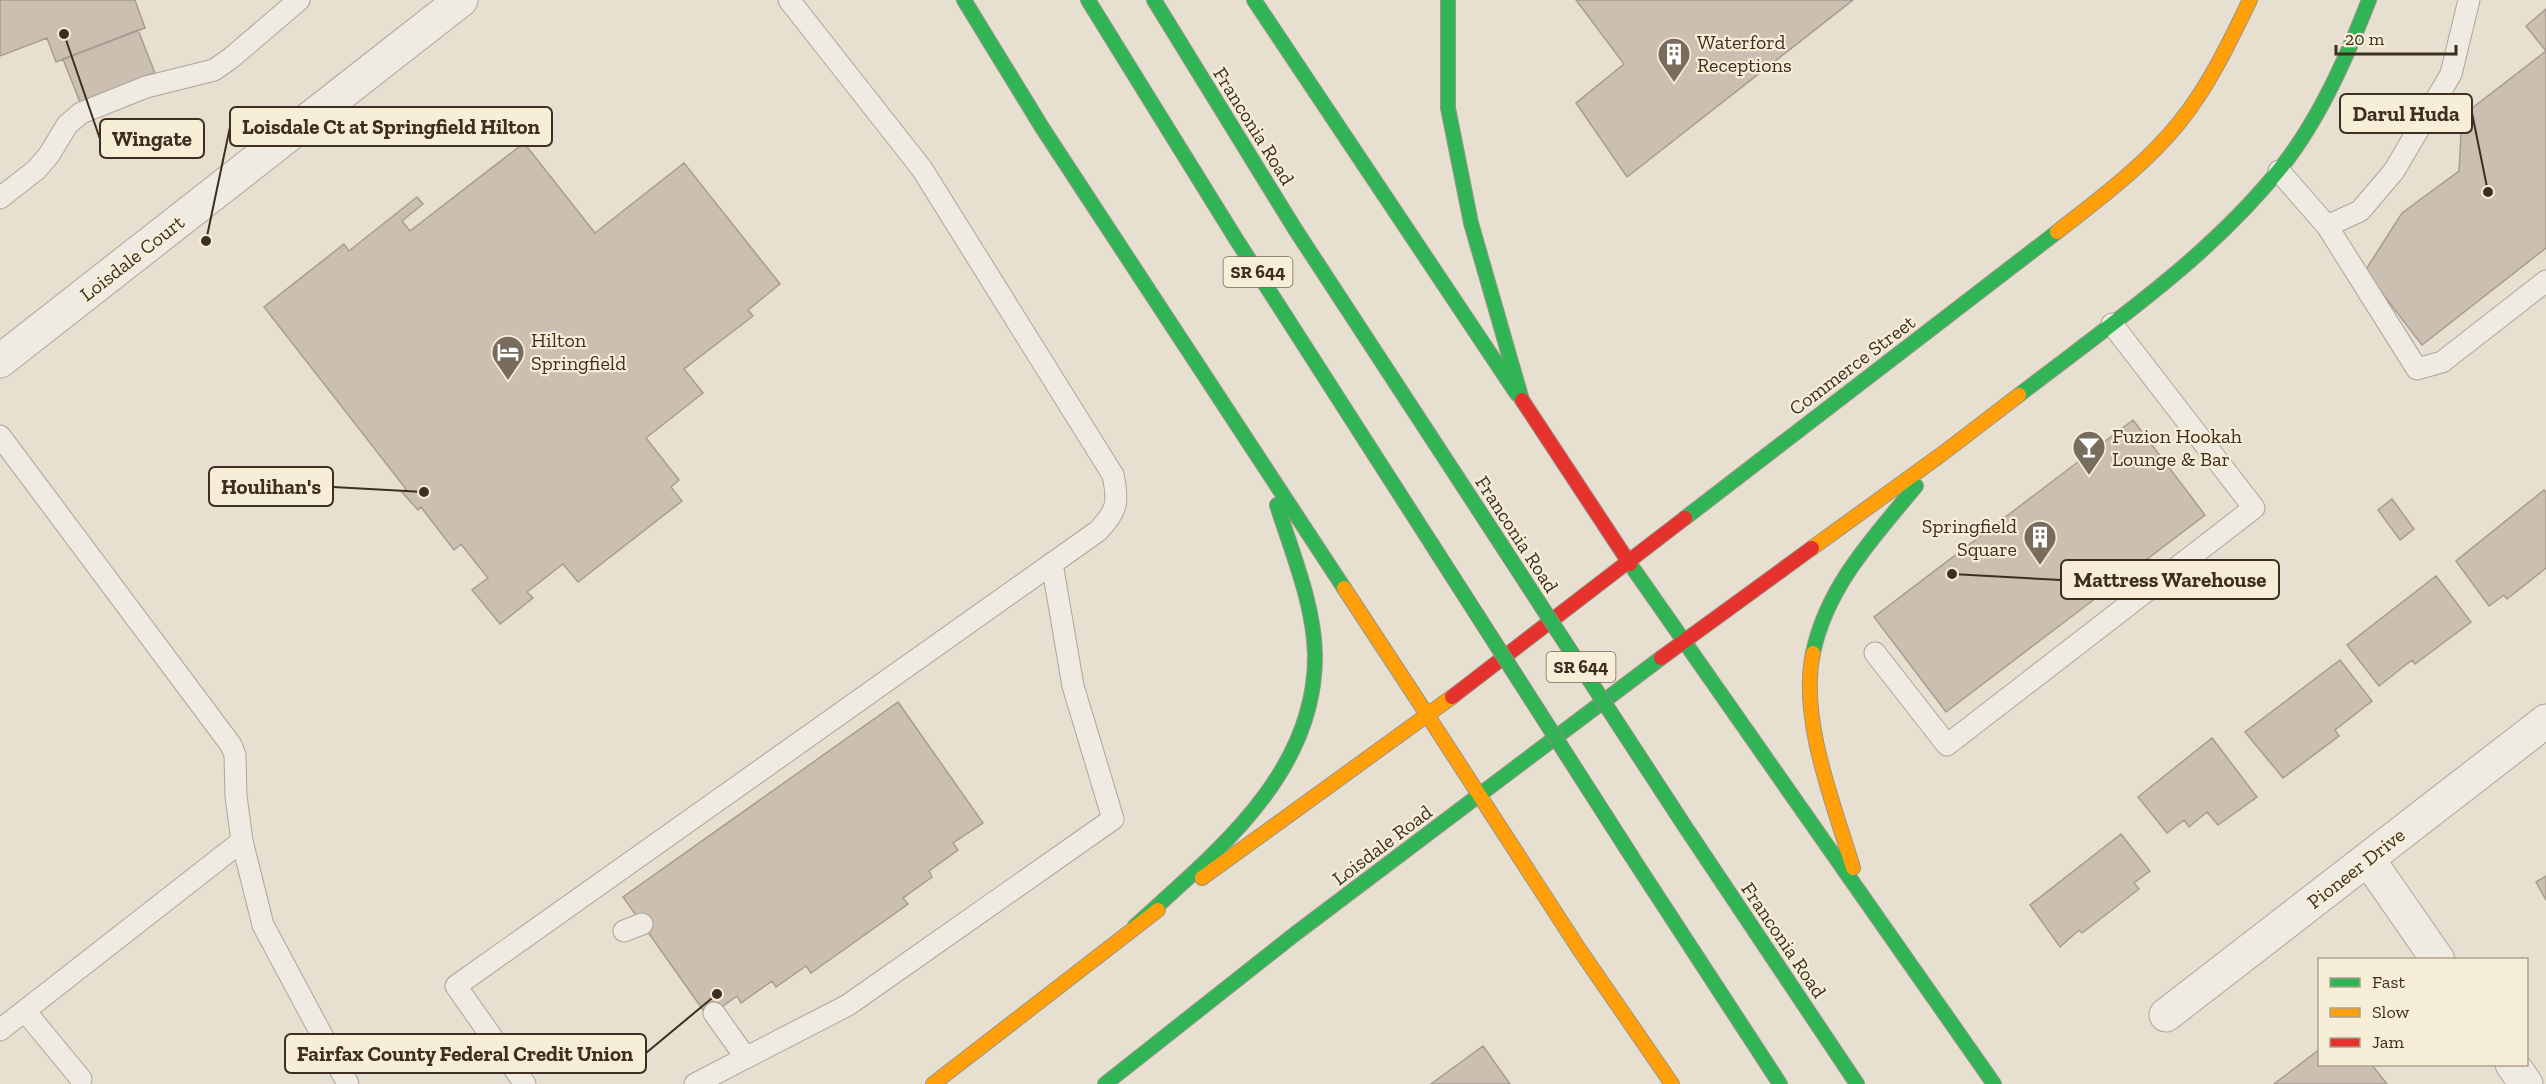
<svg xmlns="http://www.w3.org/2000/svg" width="2546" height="1084" font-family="'Zilla Slab',serif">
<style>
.building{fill:#cbbfb2;stroke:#a89c90;stroke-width:1.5}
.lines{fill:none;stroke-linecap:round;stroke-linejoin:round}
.lane-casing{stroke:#ada599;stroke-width:23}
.street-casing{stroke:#ada599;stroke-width:35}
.fast-casing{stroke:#9c958a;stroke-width:16}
.slow-casing{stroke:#9c958a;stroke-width:16}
.jam-casing{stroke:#9c958a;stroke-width:16}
.lane{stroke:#efebe3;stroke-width:21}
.street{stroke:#efebe3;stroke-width:33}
.fast{stroke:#30b455;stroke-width:14}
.slow{stroke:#ff9f0a;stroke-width:14}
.jam{stroke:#e5322d;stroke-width:14}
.fast-bridge-casing{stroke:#928b80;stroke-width:16;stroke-linecap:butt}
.fast-bridge{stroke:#30b455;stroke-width:14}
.labels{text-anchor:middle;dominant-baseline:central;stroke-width:4.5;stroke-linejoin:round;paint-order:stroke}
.shield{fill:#f7eed8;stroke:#756857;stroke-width:1.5}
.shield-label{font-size:18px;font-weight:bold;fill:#3d2e20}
.poi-label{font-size:20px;fill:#3d2e20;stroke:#f7eed8;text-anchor:start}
.street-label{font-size:20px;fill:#3d2e20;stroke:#f7eed8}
.leader{fill:none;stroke:#3d2e20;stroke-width:2}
.callout-dot{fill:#3d2e20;stroke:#f7eed8;stroke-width:2}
.callout{fill:#f7eed8;stroke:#3d2e20;stroke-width:2}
.callout-label{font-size:21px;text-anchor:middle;font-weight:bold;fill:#3d2e20}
</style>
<rect width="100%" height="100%" fill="#e7e0d1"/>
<path class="building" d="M 0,0 L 135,0 L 145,28 L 56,62 L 47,38 L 0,56 Z
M 1576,0 L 1853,0 L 1627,177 L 1576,103 L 1624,64 Z
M 2546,9 L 2546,51 L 2526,26 Z
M 138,30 L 155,73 L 80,102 L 63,59 Z
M 2546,51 L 2546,248 L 2422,345 L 2365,271 L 2402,213 L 2459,171 L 2462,116 Z
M 524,143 L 595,233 L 684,163 L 780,284 L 748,310 L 753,316 L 684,369 L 703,393 L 646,438 L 679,480 L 671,487 L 682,501 L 578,582 L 563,564 L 527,592 L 533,598 L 500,624 L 472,590 L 488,578 L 461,544 L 454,550 L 421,507 L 418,510 L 402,492 L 406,489 L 264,307 L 344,244 L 349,251 L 417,197 L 423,204 L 402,221 L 410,231 Z
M 2133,420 L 2205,515 L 1946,712 L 1874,617 Z
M 2544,490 L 2546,492 L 2546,568 L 2507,599 L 2504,595 L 2489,606 L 2456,561 Z
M 2392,499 L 2414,529 L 2400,540 L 2378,510 Z
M 2436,576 L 2471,622 L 2415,664 L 2412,660 L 2379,686 L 2347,645 Z
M 2340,660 L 2372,701 L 2335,730 L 2339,736 L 2283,778 L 2245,732 Z
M 898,702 L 983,823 L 953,843 L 958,850 L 929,871 L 932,877 L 903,898 L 908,904 L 811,973 L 806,966 L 776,987 L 772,981 L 741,1003 L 737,996 L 708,1017 L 623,897 Z
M 2212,738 L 2257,797 L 2218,825 L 2207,812 L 2189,827 L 2184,820 L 2167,833 L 2138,797 Z
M 2121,834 L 2150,871 L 2134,883 L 2139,889 L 2082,933 L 2079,930 L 2060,947 L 2030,905 Z
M 2546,876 L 2546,900 L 2536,882 Z
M 1483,1046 L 1510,1084 L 1431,1084 Z
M 2320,1049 L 2320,1064 L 2371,1064 L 2387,1084 L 2274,1084 Z"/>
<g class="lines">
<defs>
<path id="lane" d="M 2279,171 L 2327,226 L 2417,369 L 2442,362 L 2546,281
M 0,198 L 36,170 L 49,155 L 67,125 L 81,113 L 146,87 L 214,70 L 231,58 L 299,0
M 2327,226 L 2360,211 L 2394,171 L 2451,74 L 2469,0
M 0,436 L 231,745 L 235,755 L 236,796 L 242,841 L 263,925 L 348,1084
M 1875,653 L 1947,745 L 2254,508 L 2112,324
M 624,931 L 642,924
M 25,1011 L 81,1079
M 714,1013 L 746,1058
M 0,1030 L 242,841
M 525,1084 L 456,986 L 1098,531 C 1117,511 1119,503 1113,475 L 922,169 L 789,0
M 695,1084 L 848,1005 L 1113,819 L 1073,686 L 1052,563"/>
<path id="street" d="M 0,361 L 461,0
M 2368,859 L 2438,960
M 2166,1015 L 2546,721
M 2512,1064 L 2526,1084"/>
<path id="fast" d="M 964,0 L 1043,129 L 1344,588
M 1088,0 L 1236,239 L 1431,543
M 1154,0 L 1295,229 L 1478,509
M 1254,0 L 1517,394
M 1448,0 L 1448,108 L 1471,223 L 1522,400
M 2019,395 C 2111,324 2210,257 2283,165 C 2320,118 2347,56 2369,0
M 1685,518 L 2057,232
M 1630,564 L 1994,1084
M 1813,653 C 1827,586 1874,537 1916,486
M 1684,825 L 1857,1084
M 1632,857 L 1780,1084
M 1135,926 C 1215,853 1316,774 1315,655 C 1314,604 1292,553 1277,505
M 1105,1084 L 1295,934 L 1661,658"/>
<path id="slow" d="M 2057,232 C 2099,199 2145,165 2179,123 C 2209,86 2229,43 2250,0
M 1812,548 L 1942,454 L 2019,395
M 1344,588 L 1428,716
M 1813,653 C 1799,720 1834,804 1853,868
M 1428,716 L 1579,949 L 1672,1084
M 1202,878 L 1452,697
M 933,1084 L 1158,910"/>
<path id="jam" d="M 1522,400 L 1630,564
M 1661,658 L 1812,548
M 1452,697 L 1685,518"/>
</defs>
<use href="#lane" class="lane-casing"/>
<use href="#street" class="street-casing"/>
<use href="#fast" class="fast-casing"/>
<use href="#slow" class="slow-casing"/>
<use href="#jam" class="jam-casing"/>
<use href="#lane" class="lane"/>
<use href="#street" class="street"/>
<use href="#fast" class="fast"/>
<use href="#slow" class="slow"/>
<use href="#jam" class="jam"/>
<defs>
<path id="fast-bridge" d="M 1478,509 L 1684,825
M 1431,543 L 1632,857"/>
</defs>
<use href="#fast-bridge" class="fast-bridge-casing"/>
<use href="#fast-bridge" class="fast-bridge"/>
</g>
<defs>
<symbol id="building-pin" viewBox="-11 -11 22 30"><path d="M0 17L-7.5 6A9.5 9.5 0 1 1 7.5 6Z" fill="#786c5e" stroke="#f7eed8"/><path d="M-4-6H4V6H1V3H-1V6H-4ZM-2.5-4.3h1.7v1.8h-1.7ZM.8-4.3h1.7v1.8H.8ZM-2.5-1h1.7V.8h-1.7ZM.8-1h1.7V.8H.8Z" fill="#fff"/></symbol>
<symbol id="hotel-pin" viewBox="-11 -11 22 30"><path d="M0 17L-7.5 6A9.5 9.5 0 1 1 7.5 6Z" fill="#786c5e" stroke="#f7eed8"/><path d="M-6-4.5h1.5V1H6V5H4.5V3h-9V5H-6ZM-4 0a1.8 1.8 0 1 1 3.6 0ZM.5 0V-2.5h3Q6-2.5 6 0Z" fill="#fff"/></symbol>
<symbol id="bar-pin" viewBox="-11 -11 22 30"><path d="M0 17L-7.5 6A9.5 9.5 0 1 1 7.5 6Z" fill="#786c5e" stroke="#f7eed8"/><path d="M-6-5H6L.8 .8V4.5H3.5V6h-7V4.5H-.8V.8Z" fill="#fff"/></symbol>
</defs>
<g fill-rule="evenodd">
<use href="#building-pin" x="1655" y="35" width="38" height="52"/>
<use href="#hotel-pin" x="489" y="333" width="38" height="52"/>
<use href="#bar-pin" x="2070" y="428" width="38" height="52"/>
<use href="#building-pin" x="2021" y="518" width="38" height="52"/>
</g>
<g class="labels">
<g class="shield">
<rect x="1223.5" y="257" width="69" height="30" rx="4.5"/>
<rect x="1546.5" y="652" width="69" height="30" rx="4.5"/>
</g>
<g class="shield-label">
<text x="1258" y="272">SR 644</text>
<text x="1581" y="667">SR 644</text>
</g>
<g class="poi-label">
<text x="1697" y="42">Waterford<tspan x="1697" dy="23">Receptions</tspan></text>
<text x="531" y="340">Hilton<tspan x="531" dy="23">Springfield</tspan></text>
<text x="2112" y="436">Fuzion Hookah<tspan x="2112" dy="23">Lounge &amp; Bar</tspan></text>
<text x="2017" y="526" text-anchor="end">Springfield<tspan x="2017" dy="23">Square</tspan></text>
</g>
<g class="street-label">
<text transform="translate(1254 126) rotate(58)">Franconia Road</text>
<text transform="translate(132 258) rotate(-38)">Loisdale Court</text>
<text transform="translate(1852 365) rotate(-37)">Commerce Street</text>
<text transform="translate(1517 534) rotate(57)">Franconia Road</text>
<text transform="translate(1382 845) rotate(-37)">Loisdale Road</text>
<text transform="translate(2356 868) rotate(-38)">Pioneer Drive</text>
<text transform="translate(1784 940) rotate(56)">Franconia Road</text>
</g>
</g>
<path class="leader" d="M2488 192L2472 113M206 241L230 127M64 34L100 139M424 492L333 487M1952 574L2061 580M717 994L646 1053"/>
<g class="callout-dot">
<circle cx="2488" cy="192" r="6"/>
<circle cx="206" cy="241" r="6"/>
<circle cx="64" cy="34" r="6"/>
<circle cx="424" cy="492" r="6"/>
<circle cx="1952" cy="574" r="6"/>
<circle cx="717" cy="994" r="6"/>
</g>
<g class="callout">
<rect x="2340" y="94" width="132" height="39" rx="6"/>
<rect x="230" y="107" width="322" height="39" rx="6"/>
<rect x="100" y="119" width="104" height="39" rx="6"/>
<rect x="209" y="467" width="124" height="39" rx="6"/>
<rect x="2061" y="560" width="218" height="39" rx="6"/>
<rect x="285" y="1034" width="361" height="39" rx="6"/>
</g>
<g class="callout-label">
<text x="2406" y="121">Darul Huda</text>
<text x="391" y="134">Loisdale Ct at Springfield Hilton</text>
<text x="152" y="146">Wingate</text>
<text x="271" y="494">Houlihan's</text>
<text x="2170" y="587">Mattress Warehouse</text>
<text x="465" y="1061">Fairfax County Federal Credit Union</text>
</g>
<rect x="2318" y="958" width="210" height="108" fill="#f7eed8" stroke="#ada18e" stroke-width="1.5"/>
<rect x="2330" y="978" width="30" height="9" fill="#30b455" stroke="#ada18e" stroke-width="1.5"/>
<text x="2372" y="988" font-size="18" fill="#3d2e20">Fast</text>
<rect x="2330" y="1008" width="30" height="9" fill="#ff9f0a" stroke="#ada18e" stroke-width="1.5"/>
<text x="2372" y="1018" font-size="18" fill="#3d2e20">Slow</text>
<rect x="2330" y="1038" width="30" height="9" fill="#e5322d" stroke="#ada18e" stroke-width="1.5"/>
<text x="2372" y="1048" font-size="18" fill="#3d2e20">Jam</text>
<path d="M2336 45v9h120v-9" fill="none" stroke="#3d2e20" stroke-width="3"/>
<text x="2345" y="45" font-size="18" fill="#3d2e20" stroke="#f7eed8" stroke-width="4.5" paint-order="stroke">20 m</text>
</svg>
